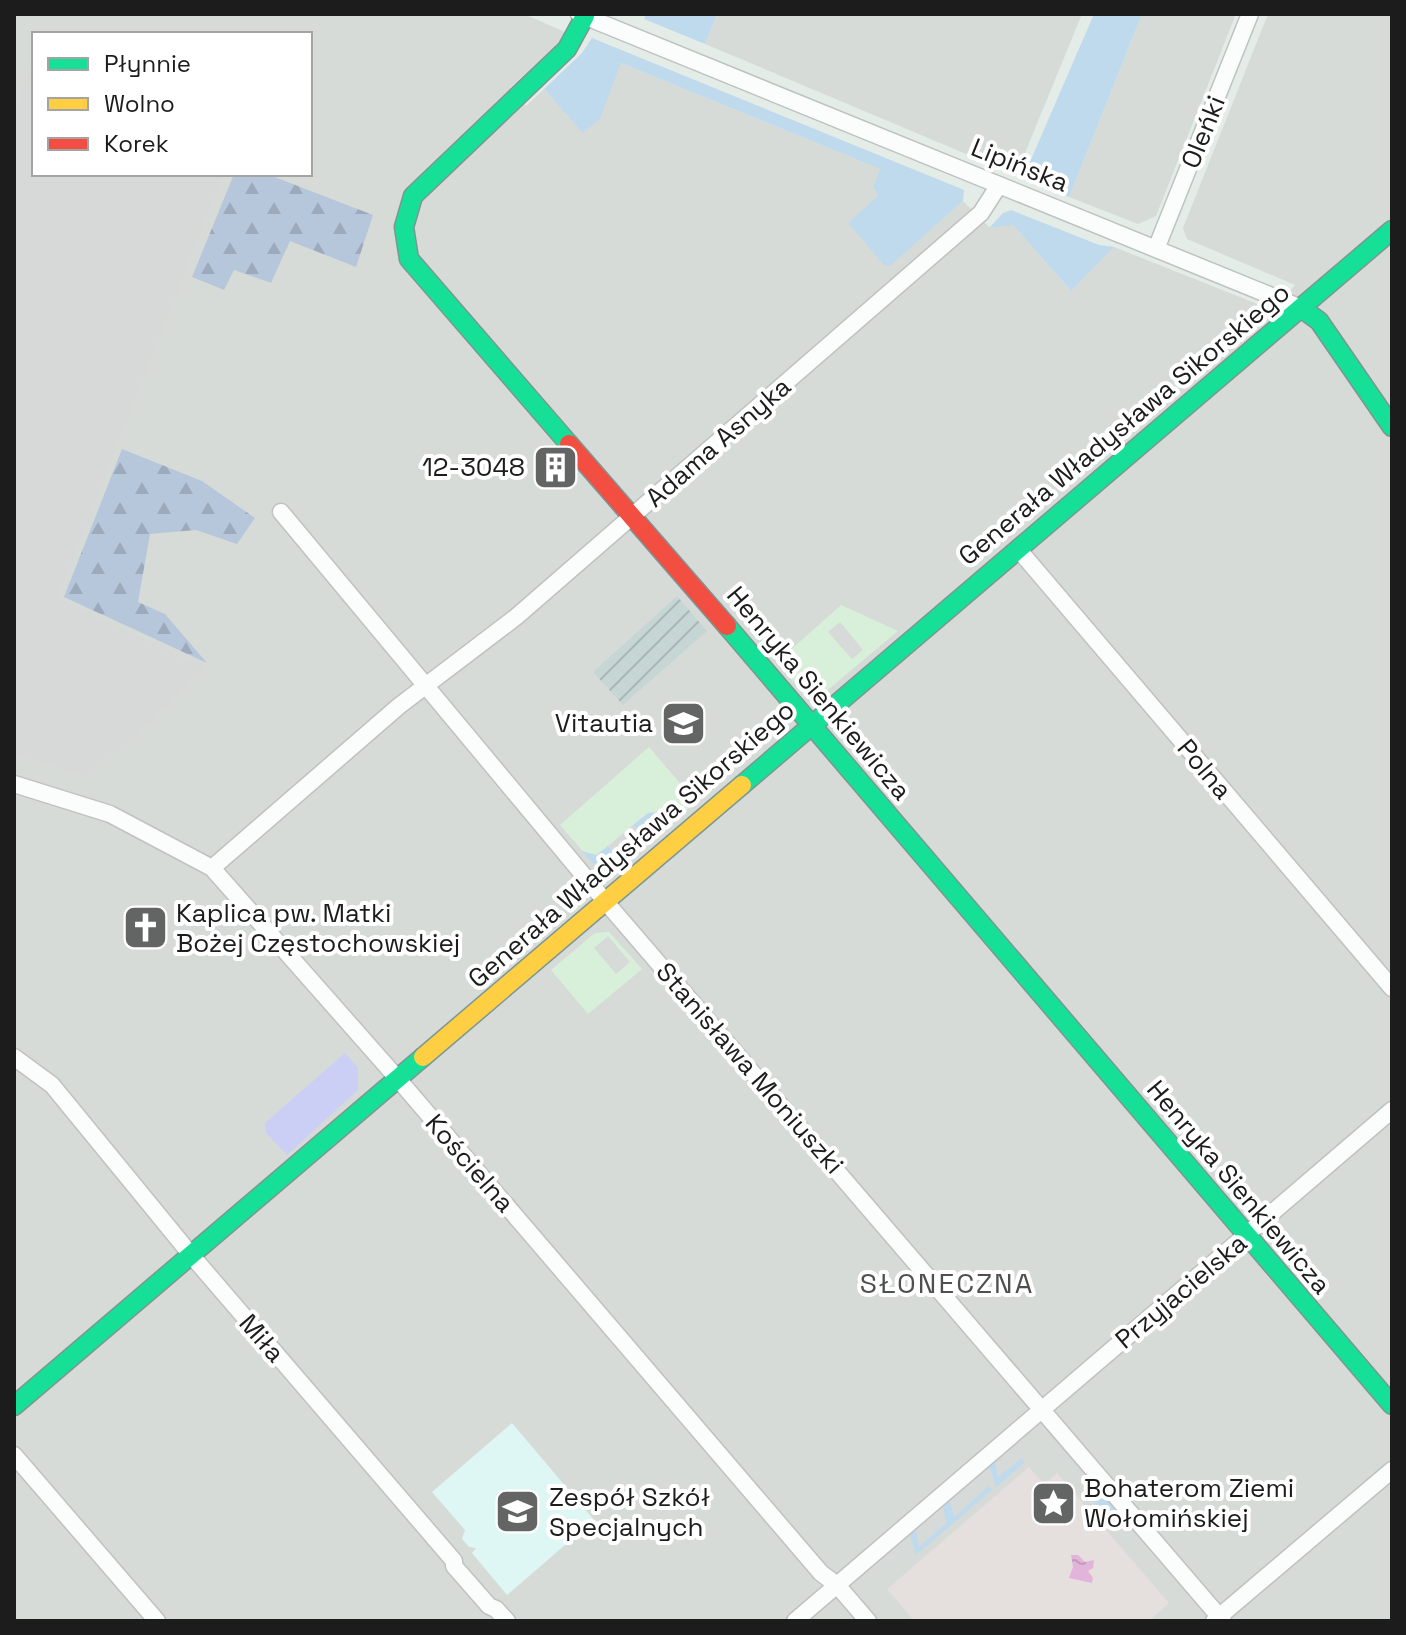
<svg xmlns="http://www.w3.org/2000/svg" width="1406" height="1635" font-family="'Space Grotesk',sans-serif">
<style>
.residential{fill:#d6dbd8;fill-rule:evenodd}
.commercial{fill:#d8efda}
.education{fill:#def6f4}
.religious{fill:#d6d9d8}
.construction{fill:url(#construction-furrows)}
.grass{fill:#bfdaec}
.forest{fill:url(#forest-firs)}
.park{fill:#cccff5}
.parking{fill:#d6dad8}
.plaza{fill:#e5dfde}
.water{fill:url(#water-ripples)}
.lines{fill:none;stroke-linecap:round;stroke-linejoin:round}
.street-casing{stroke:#bfc2c0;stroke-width:19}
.fast-casing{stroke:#7c9694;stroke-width:21}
.slow-casing{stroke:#7c9694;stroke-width:21}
.jam-casing{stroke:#7c9694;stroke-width:21}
.street{stroke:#fbfcfc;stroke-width:16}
.fast{stroke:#16e098;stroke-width:18}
.slow{stroke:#ffcf43;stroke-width:18}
.jam{stroke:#f24e42;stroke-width:18}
.labels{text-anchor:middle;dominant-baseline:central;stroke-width:8;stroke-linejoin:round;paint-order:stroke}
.street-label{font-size:26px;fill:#1c1c1c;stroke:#fff}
.poi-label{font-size:26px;fill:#1c1c1c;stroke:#fff;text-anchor:start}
.neighbourhood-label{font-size:28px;letter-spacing:2px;fill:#4f4f4f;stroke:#fff}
</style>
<defs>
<pattern id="construction-furrows" width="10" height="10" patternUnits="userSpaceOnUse" patternTransform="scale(2)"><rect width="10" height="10" fill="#c5d6d4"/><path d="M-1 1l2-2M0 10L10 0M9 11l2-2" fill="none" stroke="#a9b7b5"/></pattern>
<pattern id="forest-firs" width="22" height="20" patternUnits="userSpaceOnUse" patternTransform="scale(2)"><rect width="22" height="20" fill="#b6c7dc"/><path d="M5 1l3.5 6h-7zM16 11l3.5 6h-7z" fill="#9caabc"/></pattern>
<pattern id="water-ripples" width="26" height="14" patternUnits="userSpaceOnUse" patternTransform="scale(2)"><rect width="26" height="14" fill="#e3b4db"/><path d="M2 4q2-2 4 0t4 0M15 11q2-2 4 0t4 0" fill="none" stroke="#c29abb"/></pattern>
</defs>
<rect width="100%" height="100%" fill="#e4ece8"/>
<path class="residential" d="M 14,14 L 524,14 L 565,32 L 560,42 L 510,88 L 526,106 L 544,89 L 583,132 L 599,117 L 621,63 L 880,169 L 879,195 L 891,264 L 963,201 L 990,228 L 1012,224 L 1070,290 L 1114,247 L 1255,303 L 1268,316 L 1295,285 L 1187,239 L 1183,228 L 1268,14 L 1392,14 L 1392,1621 L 14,1621 ZM 34,34 L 310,34 L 310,174 L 34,174 Z
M 717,14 L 1082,14 L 1016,175 L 705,44 Z
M 1142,14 L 1236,14 L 1156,216 L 1138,224 L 1069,197 Z"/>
<path class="commercial" d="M 841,605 L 898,631 L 818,698 L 806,697 L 777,662 Z
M 649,747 L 696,802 L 607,879 L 560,825 Z
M 609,932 L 642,969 L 588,1014 L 551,970 L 595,933 Z"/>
<path class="education" d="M 512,1423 L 594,1520 L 507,1595 L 472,1553 L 476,1548 L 469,1547 L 462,1539 L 465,1530 L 432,1492 Z"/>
<path class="religious" d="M 34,62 L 34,174 L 224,174 L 58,598 L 206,669 L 89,778 L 14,754 L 14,110 Z"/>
<path class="construction" d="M 677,596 L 707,631 L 623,705 L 593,672 Z"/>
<path class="grass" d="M 646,14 L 717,14 L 705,44 L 644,19 Z
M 1094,14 L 1142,14 L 1069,197 L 1023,178 Z
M 592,38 L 964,190 L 963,201 L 891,265 L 884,265 L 848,223 L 879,195 L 873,187 L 880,169 L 621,63 L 600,119 L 583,133 L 544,89 L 582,53 Z
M 1011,210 L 1099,245 L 1114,247 L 1071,291 L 1013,225 L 989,228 L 1003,213 Z
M 657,812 L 670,824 L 607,879 L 582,851 L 596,855 L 608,846 L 617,856 L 642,836 L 633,825 L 648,813 Z
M 1022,1458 L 1024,1463 L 996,1487 L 989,1466 L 995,1461 L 998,1477 Z
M 989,1486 L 992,1490 L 916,1555 L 910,1535 L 916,1530 L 919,1546 L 946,1523 L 943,1507 L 950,1501 L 954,1517 Z
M 1100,1490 L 1118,1511 L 1104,1514 L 1086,1493 Z"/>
<path class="forest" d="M 234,174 L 267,174 L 373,215 L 356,267 L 290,241 L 271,283 L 234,270 L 224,290 L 192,277 Z
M 122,449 L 202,481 L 255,518 L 237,544 L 196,530 L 150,534 L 138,602 L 165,614 L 207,663 L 64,597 Z"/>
<path class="park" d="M 345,1053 L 358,1068 L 358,1090 L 287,1155 L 266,1133 L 265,1123 Z"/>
<path class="parking" d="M 840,622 L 863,650 L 852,659 L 828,632 Z
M 633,825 L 642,835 L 617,857 L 608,846 Z
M 608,936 L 630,962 L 616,974 L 594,948 Z
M 1018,1441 L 1022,1458 L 998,1477 L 995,1461 Z
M 1064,1448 L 1087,1475 L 1073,1479 L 1050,1451 Z
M 989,1466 L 992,1483 L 954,1517 L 950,1501 Z
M 943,1507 L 946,1523 L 919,1547 L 916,1530 Z
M 1118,1511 L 1147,1544 L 1132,1548 L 1104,1514 Z
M 910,1535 L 913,1551 L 880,1579 L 877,1563 Z"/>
<path class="plaza" d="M 1029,1467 L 1044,1484 L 1057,1473 L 1169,1603 L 1149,1621 L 914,1621 L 887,1589 Z"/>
<path class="water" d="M 1071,1555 L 1078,1555 L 1085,1562 L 1094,1560 L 1093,1568 L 1088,1571 L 1093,1578 L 1092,1583 L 1069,1578 L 1073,1567 Z"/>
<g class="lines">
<defs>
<path id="street" d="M 579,14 L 1301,308
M 1156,249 L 1250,14
M 281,512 L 605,901 L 1223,1621
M 1018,549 L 1392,988
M 14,784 L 110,814 L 212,868 L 398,1079 L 821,1573 L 837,1585 L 868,1621
M 212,868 L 399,706 L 516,617 L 981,213 L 999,185
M 14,1057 L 52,1085 L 192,1256 L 454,1561 L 454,1566 L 489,1606 L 496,1609 L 507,1621
M 14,1455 L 157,1621
M 795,1621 L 1392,1110
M 1214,1621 L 1392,1470"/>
<path id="fast" d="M 1301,308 L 1319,321 L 1392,427
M 569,444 L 409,259 L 404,227 L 413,196 L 567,49 L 585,16
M 727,626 L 1392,1405
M 742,785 L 1392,230
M 14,1406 L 423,1057"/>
<path id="slow" d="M 423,1057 L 742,785"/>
<path id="jam" d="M 569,444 L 727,626"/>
</defs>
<use href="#street" class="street-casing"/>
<use href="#fast" class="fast-casing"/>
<use href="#slow" class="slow-casing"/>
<use href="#jam" class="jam-casing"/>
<use href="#street" class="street"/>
<use href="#fast" class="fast"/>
<use href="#slow" class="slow"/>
<use href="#jam" class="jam"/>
</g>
<defs>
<symbol id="building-square" viewBox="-11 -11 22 22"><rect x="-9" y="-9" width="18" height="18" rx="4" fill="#626563" stroke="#fff"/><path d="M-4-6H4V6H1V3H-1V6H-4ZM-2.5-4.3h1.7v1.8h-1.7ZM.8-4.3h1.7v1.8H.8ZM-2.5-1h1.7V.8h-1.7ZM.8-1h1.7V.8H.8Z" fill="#fff"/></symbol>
<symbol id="school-square" viewBox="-11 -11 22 22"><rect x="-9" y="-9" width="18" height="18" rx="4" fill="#626563" stroke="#fff"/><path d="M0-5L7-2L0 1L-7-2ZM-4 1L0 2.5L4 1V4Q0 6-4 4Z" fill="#fff"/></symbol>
<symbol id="church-square" viewBox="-11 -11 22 22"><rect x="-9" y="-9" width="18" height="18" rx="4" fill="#626563" stroke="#fff"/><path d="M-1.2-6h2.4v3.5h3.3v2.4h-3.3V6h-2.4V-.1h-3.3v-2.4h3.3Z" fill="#fff"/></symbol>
<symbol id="sight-square" viewBox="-11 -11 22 22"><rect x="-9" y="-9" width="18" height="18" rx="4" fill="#626563" stroke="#fff"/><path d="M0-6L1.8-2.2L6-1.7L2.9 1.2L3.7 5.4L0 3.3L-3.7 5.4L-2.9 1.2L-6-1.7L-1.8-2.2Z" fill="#fff"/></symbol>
</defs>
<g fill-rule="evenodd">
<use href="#building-square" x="530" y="442" width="51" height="51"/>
<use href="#school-square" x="658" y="698" width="51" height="51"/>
<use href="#church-square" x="120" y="902" width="51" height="51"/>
<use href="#sight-square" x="1028" y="1478" width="51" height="51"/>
<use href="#school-square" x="492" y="1486" width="51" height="51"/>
</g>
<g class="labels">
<g class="street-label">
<text transform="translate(1203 132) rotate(-68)">Oleńki</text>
<text transform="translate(1020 165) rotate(22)">Lipińska</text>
<text transform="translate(1124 424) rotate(-40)">Generała Władysława Sikorskiego</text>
<text transform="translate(718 442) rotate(-41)">Adama Asnyka</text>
<text transform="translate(819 693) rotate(50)">Henryka Sienkiewicza</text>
<text transform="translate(1205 769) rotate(50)">Polna</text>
<text transform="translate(631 844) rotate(-41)">Generała Władysława Sikorskiego</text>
<text transform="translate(750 1068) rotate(49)">Stanisława Moniuszki</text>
<text transform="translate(470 1163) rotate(49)">Kościelna</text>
<text transform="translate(1239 1187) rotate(50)">Henryka Sienkiewicza</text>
<text transform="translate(1181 1291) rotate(-40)">Przyjacielska</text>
<text transform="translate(262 1338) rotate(49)">Miła</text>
</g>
<g class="poi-label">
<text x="525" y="467" text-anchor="end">12-3048</text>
<text x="653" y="723" text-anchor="end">Vitautia</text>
<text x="176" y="913">Kaplica pw. Matki<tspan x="176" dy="30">Bożej Częstochowskiej</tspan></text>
<text x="1084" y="1488">Bohaterom Ziemi<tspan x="1084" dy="30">Wołomińskiej</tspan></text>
<text x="549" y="1497">Zespół Szkół<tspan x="549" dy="30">Specjalnych</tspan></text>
</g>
<g class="neighbourhood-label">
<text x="947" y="1283">SŁONECZNA</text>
</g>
</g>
<rect width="1406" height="1635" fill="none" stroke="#1c1c1c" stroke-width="32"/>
<rect x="32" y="32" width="280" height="144" fill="#ffffff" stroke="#a4a4a4" stroke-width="2"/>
<rect x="48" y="58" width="40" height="12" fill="#16e098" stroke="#a4a4a4" stroke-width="2"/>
<text x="104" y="72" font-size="24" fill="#1c1c1c">Płynnie</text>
<rect x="48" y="98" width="40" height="12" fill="#ffcf43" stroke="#a4a4a4" stroke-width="2"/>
<text x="104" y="112" font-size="24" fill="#1c1c1c">Wolno</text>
<rect x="48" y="138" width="40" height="12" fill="#f24e42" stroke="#a4a4a4" stroke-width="2"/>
<text x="104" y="152" font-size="24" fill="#1c1c1c">Korek</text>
</svg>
